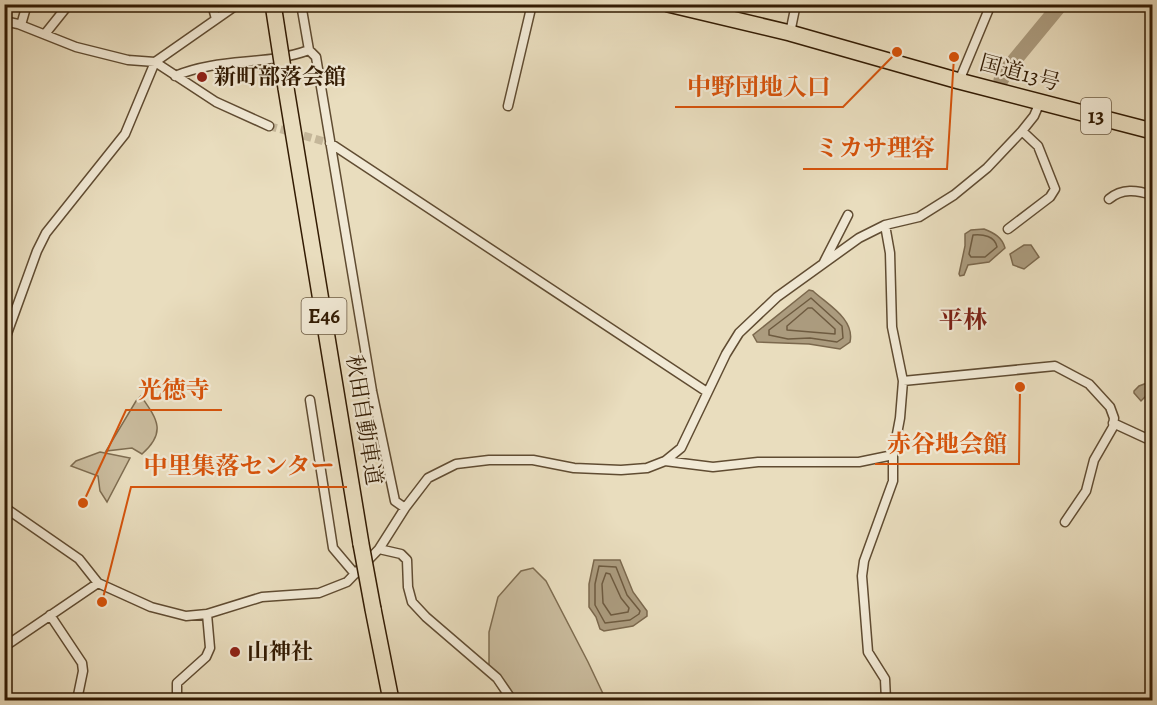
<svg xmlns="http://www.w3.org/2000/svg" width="1157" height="705" font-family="Alegreya,'Noto Serif JP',serif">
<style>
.green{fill:#cabc9e;stroke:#7e6c50;stroke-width:1.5}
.water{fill:#ab9b7e;stroke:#7b684d;stroke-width:1.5}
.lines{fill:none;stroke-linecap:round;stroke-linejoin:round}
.shore{stroke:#6e5b40;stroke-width:1.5}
.river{stroke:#ab9b7e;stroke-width:15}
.street-tunnel{stroke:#c4b699;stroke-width:8;stroke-dasharray:8 4;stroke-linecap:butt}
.street-casing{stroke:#604c32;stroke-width:11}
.highway-casing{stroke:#321b03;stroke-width:18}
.street{stroke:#f1e9d5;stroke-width:8}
.highway{stroke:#e9ddbe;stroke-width:15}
.highway-bridge-casing{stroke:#321b03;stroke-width:18;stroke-linecap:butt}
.highway-bridge{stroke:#e9ddbe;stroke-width:15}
.poi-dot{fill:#8f2418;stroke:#f1e9d5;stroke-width:2}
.labels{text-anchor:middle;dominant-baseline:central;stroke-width:4.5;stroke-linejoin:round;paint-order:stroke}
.shield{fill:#f1e9d5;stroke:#6b5942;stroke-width:1.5}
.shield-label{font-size:21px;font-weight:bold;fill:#321b03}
.street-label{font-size:22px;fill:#321b03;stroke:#f1e9d5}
.poi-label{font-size:22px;font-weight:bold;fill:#321b03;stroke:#f1e9d5;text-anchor:start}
.neighbourhood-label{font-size:24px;font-weight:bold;fill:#7a1f14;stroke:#f1e9d5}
.leader{fill:none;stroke:#d6530b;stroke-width:2}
.callout-dot{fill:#d6530b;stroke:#f1e9d5;stroke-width:2}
.callout-label{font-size:24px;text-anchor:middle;font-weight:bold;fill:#d6530b;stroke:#f1e9d5;stroke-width:4.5;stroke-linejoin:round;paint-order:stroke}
</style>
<rect width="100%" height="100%" fill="#e9ddbe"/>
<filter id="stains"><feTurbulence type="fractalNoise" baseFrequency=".00333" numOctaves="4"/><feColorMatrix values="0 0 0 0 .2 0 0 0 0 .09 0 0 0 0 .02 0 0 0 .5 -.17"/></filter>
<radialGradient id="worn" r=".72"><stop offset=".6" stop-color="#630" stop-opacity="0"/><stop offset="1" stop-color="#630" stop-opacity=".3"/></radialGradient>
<path class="green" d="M 141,396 C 157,419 167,432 142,454 L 132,448 L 106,451 L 136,401 Z
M 100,452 L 130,458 L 107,502 L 100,491 L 98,476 L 71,466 L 76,461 Z
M 533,568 L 546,581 L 588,662 L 606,700 L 506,700 L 489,673 L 489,632 L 498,597 L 521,571 Z"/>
<path class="water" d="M 984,229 C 994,233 1002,237 1005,248 L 989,262 L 968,265 L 964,275 L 960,276 L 959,274 L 965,246 L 965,234 L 971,230 Z
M 1024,245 L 1031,245 L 1039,257 L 1024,269 L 1013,265 L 1010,254 Z
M 809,290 L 813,291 C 828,305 855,319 850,342 L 840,349 L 809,344 L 757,342 L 753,335 Z
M 1152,381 L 1152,399 L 1147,395 L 1141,401 L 1134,393 L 1134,391 L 1139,386 Z
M 594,560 L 620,560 L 633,592 L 647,611 L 647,616 L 633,626 L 604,631 L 600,629 L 596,617 L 589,607 L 589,584 Z"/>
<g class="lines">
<path class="shore" d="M 973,235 C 983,234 995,236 997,247 L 985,257 L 971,257 L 969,254 Z
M 811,298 L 842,326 L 843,338 L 837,342 L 810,338 L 788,339 L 769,335 L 769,330 Z
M 808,308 L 812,308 L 835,329 L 835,334 L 787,330 L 787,326 Z
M 599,566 L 616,567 L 627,595 L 640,611 L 639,614 L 630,620 L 605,623 L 595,605 L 595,584 Z
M 606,573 L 610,574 L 621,598 L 629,608 L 628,612 L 611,615 L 603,603 L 602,584 Z"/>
<path class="river" d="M 1001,80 L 1009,67 L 1061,4"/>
<path class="street-tunnel" d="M 269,126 L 330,143"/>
<defs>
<path id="street" d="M 212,4 L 216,19
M 301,4 L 309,50 L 316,57 L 372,391 L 395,501 L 405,508
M 4,21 L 18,24 L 76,47 L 128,60 L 155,62 L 216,102 L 269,126
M 21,25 L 27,4
M 790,33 L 796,4
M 45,34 L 69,4
M 175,76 C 220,57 266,66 309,50
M 959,81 L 991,4
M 508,106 L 532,4
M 330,143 L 707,392
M 1109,199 C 1122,188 1137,190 1152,195
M 885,225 L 890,253 L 892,327 L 903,381 L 900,418 L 893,455 L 893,481 L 864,561 L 862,576 L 868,652 L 885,679 L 886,700
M 1008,229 L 1050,197 L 1055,189 L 1038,146 L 1022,131
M 824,262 L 848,215
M 4,342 L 37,251 L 46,233 L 125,134 L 155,62 L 238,4
M 903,381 L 1055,366 L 1089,384 L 1110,407 L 1114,418 L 1113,427 L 1094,460 L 1086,491 L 1065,522
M 310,400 L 333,548 L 355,574
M 1113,423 L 1152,441
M 665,461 L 713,467 L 758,462 L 859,462 L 893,455
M 4,507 L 79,559 L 98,583 L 151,607 L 186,616 L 207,614 L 262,597 L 319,593 L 347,582 L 379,549 L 405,508 L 428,478 L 456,464 L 489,460 L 533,460 L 574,468 L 621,470 L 647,468 L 665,461 L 681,448 L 726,354 L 739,333 L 777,297 L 859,238 L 885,225 L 919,217 L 954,195 L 987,168 L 1022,131 L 1034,116 L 1040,102
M 379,549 L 401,554 L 407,560 L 408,587 L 412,602 L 426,617 L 497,678 L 512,700
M 50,615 L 82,663 L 83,671 L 77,700
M 4,647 L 98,583
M 177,700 L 177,683 L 206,657 L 210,648 L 207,614"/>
<path id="highway" d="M 668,4 L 790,33 L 959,81 L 1152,131
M 286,88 L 361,544
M 373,609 L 391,700"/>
</defs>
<use href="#street" class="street-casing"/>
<use href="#highway" class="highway-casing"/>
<use href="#street" class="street"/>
<use href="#highway" class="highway"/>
<defs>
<path id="highway-bridge" d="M 273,4 L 286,88
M 361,544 L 373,609"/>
</defs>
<use href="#highway-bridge" class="highway-bridge-casing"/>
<use href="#highway-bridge" class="highway-bridge"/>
</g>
<g class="poi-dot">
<circle cx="202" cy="77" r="6"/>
<circle cx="235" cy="652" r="6"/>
</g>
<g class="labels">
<g class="shield">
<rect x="1081" y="98" width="30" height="36" rx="4.5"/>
<rect x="301.5" y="298" width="45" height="36" rx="4.5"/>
</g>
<g class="shield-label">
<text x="1096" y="116">13</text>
<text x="324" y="316">E46</text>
</g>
<g class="street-label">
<text transform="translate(1020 73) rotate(15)">国道13号</text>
<text transform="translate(364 420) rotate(81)">秋田自動車道</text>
</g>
<g class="poi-label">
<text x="214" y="77">新町部落会館</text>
<text x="247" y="652">山神社</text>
</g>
<g class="neighbourhood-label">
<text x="963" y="320">平林</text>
</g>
</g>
<path class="leader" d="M897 52L843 107H675M954 57L947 169H803M83 503L126 410H222M1020 387L1019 464H875M102 602L131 487H347"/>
<g class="callout-dot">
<circle cx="897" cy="52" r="6"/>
<circle cx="954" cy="57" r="6"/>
<circle cx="83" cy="503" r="6"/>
<circle cx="1020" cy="387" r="6"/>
<circle cx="102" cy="602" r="6"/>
</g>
<g class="callout-label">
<text x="759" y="95">中野団地入口</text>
<text x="875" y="156">ミカサ理容</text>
<text x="174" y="398">光徳寺</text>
<text x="947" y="452">赤谷地会館</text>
<text x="239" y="474">中里集落センター</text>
</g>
<rect width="1157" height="705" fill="none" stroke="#e9ddbe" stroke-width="24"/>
<rect x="6" y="6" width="1145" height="693" fill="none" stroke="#321b03" stroke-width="3"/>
<rect x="12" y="12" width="1133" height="681" fill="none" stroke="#321b03" stroke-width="1.5"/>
<rect width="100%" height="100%" filter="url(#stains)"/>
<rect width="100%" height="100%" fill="url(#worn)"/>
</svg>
